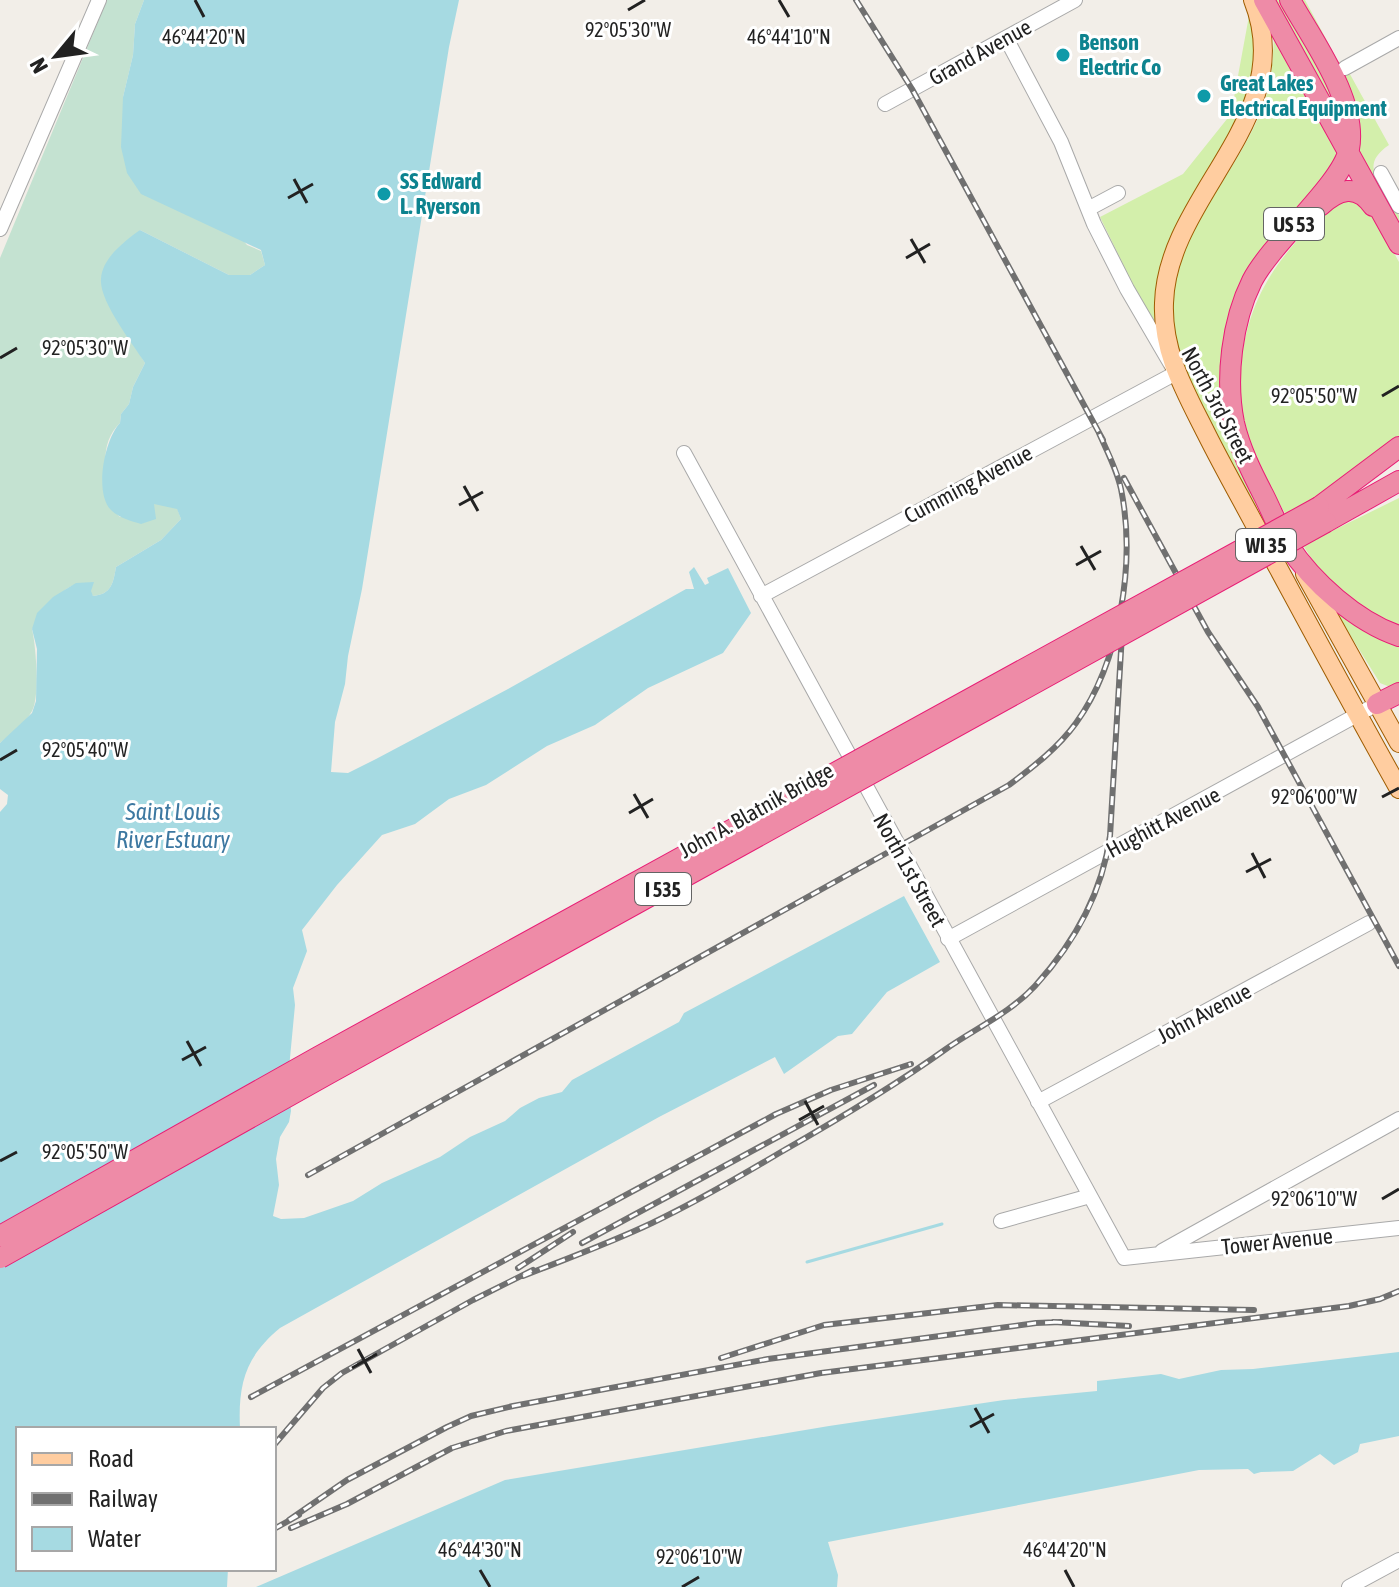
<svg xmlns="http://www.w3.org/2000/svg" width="1399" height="1587" font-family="'Asap Condensed',sans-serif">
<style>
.grass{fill:#d3efab}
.wetland{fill:#c4e2d1}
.water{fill:#a6dae2}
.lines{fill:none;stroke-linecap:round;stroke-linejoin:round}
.stream{stroke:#a6dae2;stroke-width:3}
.minor-casing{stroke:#a9a9a9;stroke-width:16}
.major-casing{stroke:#9f5c00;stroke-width:20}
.highway-casing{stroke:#e81d75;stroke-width:22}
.minor{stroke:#fff;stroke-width:14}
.major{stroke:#ffcda0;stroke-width:18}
.highway{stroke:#ee8ba7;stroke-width:20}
.rail-casing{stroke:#707070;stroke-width:6}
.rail{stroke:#fff;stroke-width:3;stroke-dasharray:9;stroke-linecap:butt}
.highway-bridge-casing{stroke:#e81d75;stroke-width:22;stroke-linecap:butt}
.highway-bridge{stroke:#ee8ba7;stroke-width:20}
.ticks{fill:none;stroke:#222;stroke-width:3}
.culture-dot{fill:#0f9aa8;stroke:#fff;stroke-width:3}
.labels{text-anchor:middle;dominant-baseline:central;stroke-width:6;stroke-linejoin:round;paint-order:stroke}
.shield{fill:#fff;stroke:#646464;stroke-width:2}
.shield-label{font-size:20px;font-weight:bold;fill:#222}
.culture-label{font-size:22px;font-weight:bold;fill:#0d838f;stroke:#fff;text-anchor:start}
.street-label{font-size:22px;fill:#222;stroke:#fff}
.water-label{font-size:24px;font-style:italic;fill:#3d78a1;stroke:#fff}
.ticks-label{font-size:20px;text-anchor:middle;fill:#222;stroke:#fff;stroke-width:6;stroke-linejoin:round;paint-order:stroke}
</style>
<rect width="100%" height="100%" fill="#f2eee8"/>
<path class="grass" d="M 1271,0 L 1283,0 L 1333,91 L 1343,126 Z
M 1299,0 L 1305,0 L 1338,61 L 1346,67 L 1389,145 C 1352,170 1392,189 1399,216 C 1399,222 1399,230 1399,236 L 1353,153 Z
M 1251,5 L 1257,35 L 1249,99 L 1177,229 L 1158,329 L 1155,330 L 1100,217 L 1183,174 L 1231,114 Z
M 1274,37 L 1338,153 L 1226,335 L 1258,505 L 1254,509 C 1229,460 1199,412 1182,360 C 1179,351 1174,341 1173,331 C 1161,236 1240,180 1266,97 C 1272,78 1273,57 1274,37 Z
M 1348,196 L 1369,208 L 1399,262 L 1399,439 L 1315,500 L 1332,531 L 1399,498 L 1399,630 C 1381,619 1358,609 1342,595 C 1317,572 1302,544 1286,515 C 1274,494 1260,472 1252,450 C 1229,382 1241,309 1286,254 C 1304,232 1321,208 1348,196 Z
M 1324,593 L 1399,641 L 1399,686 L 1390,687 L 1380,683 Z"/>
<path class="wetland" d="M 107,0 L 144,0 L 135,24 L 133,55 L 123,97 L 247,245 L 261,251 L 265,265 L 250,275 L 229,275 L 140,230 L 109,305 L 145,363 L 133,387 L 129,404 L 121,414 L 120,423 C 95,447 108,483 116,513 L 120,517 L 153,503 L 177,508 L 181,519 L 161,540 L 116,567 C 113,583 112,594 93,596 L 84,584 C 64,580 44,614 32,629 C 36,646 40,697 32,711 C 25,724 11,734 0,743 L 0,258 Z"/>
<path class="water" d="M 144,0 L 459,0 L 449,47 L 362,589 L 348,656 L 345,684 L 335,722 L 331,772 L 348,773 L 376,759 L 508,689 L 686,589 L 694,589 L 689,572 L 694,567 L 705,585 L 709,583 L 707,578 L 728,568 L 751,613 L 723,653 L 648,688 L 595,725 L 547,746 L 486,785 L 449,799 L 415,824 L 382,835 L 337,885 L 302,930 L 307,951 L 293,988 L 295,1005 L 288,1079 L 291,1111 L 289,1122 L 280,1137 L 276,1159 L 279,1185 L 273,1216 L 281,1219 L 304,1218 L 353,1201 L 382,1183 L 440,1157 L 470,1137 L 505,1121 L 520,1108 L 539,1098 L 562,1092 L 572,1080 L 679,1022 L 684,1013 L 904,896 L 940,962 L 887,992 L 852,1034 L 838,1036 L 784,1074 L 775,1057 L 659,1117 L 280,1328 C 245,1357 238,1384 240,1429 L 18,1429 L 18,1569 L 228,1569 L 227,1587 L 0,1587 L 0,812 L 7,804 L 8,795 L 0,789 L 0,743 L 32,713 L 36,701 L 37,649 L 32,629 L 37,613 L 53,597 L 76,583 L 94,582 L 91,591 L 93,596 C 112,594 113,583 116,567 L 161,540 L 181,519 L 177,509 L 154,504 L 156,519 L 141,524 C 131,521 120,518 112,511 C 93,494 105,438 120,423 L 121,414 L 129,404 L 133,387 L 145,363 C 133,344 99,301 101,279 C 102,258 125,241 140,230 L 229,275 L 250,275 L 265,265 L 261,250 L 141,194 L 127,173 L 121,147 L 123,97 L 133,55 L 135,24 Z
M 1399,1352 L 1399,1436 L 1360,1444 L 1358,1452 L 1334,1465 L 1320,1454 L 1293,1471 L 1261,1472 L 1254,1474 L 1248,1469 L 1199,1470 L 828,1542 L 838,1575 L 837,1587 L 256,1587 L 505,1480 L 829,1426 L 1004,1400 L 1097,1391 L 1097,1381 L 1161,1374 L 1179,1379 L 1221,1370 L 1253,1369 Z"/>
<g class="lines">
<path class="stream" d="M 807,1262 L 942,1224"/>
<defs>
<path id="minor" d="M 1345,68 L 1399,38
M 885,104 L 1075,0
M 1381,173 L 1399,206
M 1088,209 L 1118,193
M 0,229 L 99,0
M 684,453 L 1124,1258 L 1399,1228
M 761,596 L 1176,373 L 1127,289 L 1094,224 L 1061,142 L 1006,38
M 948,939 L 1377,704
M 1038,1102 L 1369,923
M 1001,1221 L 1090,1196
M 1162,1251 L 1399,1119
M 1349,1587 L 1399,1560"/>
<path id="major" d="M 1253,0 C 1300,118 1167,194 1164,303 C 1162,352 1185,391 1206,433 C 1224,469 1244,504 1263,540 C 1308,623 1353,707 1399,789
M 1305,574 L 1399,743"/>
<path id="highway" d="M 1264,0 L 1399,244
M 1290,0 C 1313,41 1358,101 1349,149 C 1342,184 1272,242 1252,281 C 1232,321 1225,378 1234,423 C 1240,449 1252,473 1264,496 C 1272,512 1279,530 1288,545 C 1312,582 1357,622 1399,636
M 1320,206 C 1338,189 1357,183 1373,206
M 1319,507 L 1399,447
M 1326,522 L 1399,481
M 1377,704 L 1399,693"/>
</defs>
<use href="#minor" class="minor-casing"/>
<use href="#major" class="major-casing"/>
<use href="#highway" class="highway-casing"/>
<use href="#minor" class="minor"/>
<use href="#major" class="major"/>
<use href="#highway" class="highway"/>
<defs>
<path id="rail" d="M 856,0 L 912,89 L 1103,440
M 1124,478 L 1208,632 L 1258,707 L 1399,966
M 308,1175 L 1009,785 C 1033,767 1058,748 1076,723 C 1120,662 1136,562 1121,489 C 1117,470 1107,451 1099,433
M 582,1243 L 874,1085
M 518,1268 L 573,1232
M 523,1276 C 566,1259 610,1243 652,1223 C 696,1202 739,1177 781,1152 C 837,1120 893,1087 946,1049 C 976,1028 1010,1013 1035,986 C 1075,942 1102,894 1110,836 L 1122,634
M 1053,1322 L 1129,1326
M 721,1358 L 824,1325 L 998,1305 L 1254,1310
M 251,1397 L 776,1114 L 831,1090 L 911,1064
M 274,1445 L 323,1388 L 342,1373 L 473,1300 L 533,1270
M 289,1520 L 347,1480 L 447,1427 L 471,1416 L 513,1406 L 768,1359 L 1036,1323 L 1061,1322
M 291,1528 L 347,1504 L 452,1448 L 506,1431 L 821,1373 L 1349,1306 L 1380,1299 L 1399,1291
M 274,1529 L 299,1515"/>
</defs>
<use href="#rail" class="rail-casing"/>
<use href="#rail" class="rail"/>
<defs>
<path id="highway-bridge" d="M 0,1236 L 318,1057 L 1319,507
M 0,1258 L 328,1074 L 1326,522"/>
</defs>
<use href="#highway-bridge" class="highway-bridge-casing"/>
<use href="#highway-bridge" class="highway-bridge"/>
</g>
<path class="ticks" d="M 195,0 L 204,17M 779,0 L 789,17M 628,10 L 645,0M 294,179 L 307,203M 288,198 L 313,184M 911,239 L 925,263M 906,258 L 930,244M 0,358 L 17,348M 1382,396 L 1399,386M 464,486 L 478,511M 459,505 L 483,492M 1081,546 L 1095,570M 1076,565 L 1101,551M 0,760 L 17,750M 634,794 L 648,818M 1382,797 L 1399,788M 629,813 L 653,799M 1252,853 L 1265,878M 1246,872 L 1271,859M 187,1041 L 201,1066M 182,1060 L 206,1047M 805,1101 L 818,1125M 799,1120 L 824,1106M 0,1161 L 17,1152M 1382,1199 L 1399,1189M 358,1349 L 371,1373M 352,1368 L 377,1354M 975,1408 L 989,1433M 970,1427 L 994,1414M 480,1570 L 490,1587M 1065,1570 L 1074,1587M 682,1587 L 699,1577"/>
<g class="culture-dot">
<circle cx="1063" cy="55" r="8"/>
<circle cx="1204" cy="96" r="8"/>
<circle cx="384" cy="194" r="8"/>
</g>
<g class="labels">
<g class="shield">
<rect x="1264" y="208" width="60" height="32" rx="6"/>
<rect x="1236" y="529" width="60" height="32" rx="6"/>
<rect x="635" y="873" width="56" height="32" rx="6"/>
</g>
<g class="shield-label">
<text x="1294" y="224">US 53</text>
<text x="1266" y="545">WI 35</text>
<text x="663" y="889">I 535</text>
</g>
<g class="culture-label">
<text x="1079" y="42">Benson<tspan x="1079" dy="25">Electric Co</tspan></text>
<text x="1220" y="83">Great Lakes<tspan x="1220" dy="25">Electrical Equipment</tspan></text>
<text x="400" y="181">SS Edward<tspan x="400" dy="25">L. Ryerson</tspan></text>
</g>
<g class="street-label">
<text transform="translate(980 52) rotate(-29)">Grand Avenue</text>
<text transform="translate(1218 405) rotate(62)">North 3rd Street</text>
<text transform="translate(968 484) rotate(-28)">Cumming Avenue</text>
<text transform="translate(756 810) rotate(-29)">John A. Blatnik Bridge</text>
<text transform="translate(1163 822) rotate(-28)">Hughitt Avenue</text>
<text transform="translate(910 870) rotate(61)">North 1st Street</text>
<text transform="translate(1204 1013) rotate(-28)">John Avenue</text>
<text transform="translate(1277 1241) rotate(-6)">Tower Avenue</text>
</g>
<g class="water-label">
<text x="173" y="811">Saint Louis<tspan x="173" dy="28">River Estuary</tspan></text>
</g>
</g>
<g class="ticks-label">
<text x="628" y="37">92°05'30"W</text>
<text x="204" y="44">46°44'20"N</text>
<text x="789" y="44">46°44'10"N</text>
<text x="85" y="355">92°05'30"W</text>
<text x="1314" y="403">92°05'50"W</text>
<text x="85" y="757">92°05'40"W</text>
<text x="1314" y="804">92°06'00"W</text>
<text x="85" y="1159">92°05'50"W</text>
<text x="1314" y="1206">92°06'10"W</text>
<text x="480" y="1557">46°44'30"N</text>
<text x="1065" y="1557">46°44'20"N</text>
<text x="699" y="1564">92°06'10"W</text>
</g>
<rect x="16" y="1427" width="260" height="144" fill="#ffffff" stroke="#a7a7a7" stroke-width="2"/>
<rect x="32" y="1453" width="40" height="12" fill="#ffcda0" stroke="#a7a7a7" stroke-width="2"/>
<text x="88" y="1467" font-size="24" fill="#222222">Road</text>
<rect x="32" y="1493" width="40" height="12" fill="#707070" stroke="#a7a7a7" stroke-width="2"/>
<text x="88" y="1507" font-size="24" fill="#222222">Railway</text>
<rect x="32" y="1527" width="40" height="24" fill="#a6dae2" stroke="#a7a7a7" stroke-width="2"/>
<text x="88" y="1547" font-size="24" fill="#222222">Water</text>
<g transform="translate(56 56) rotate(241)" stroke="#ffffff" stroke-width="6" paint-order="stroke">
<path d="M0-6L14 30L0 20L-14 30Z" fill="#222222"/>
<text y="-12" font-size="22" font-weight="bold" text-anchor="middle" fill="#222222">N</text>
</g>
</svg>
